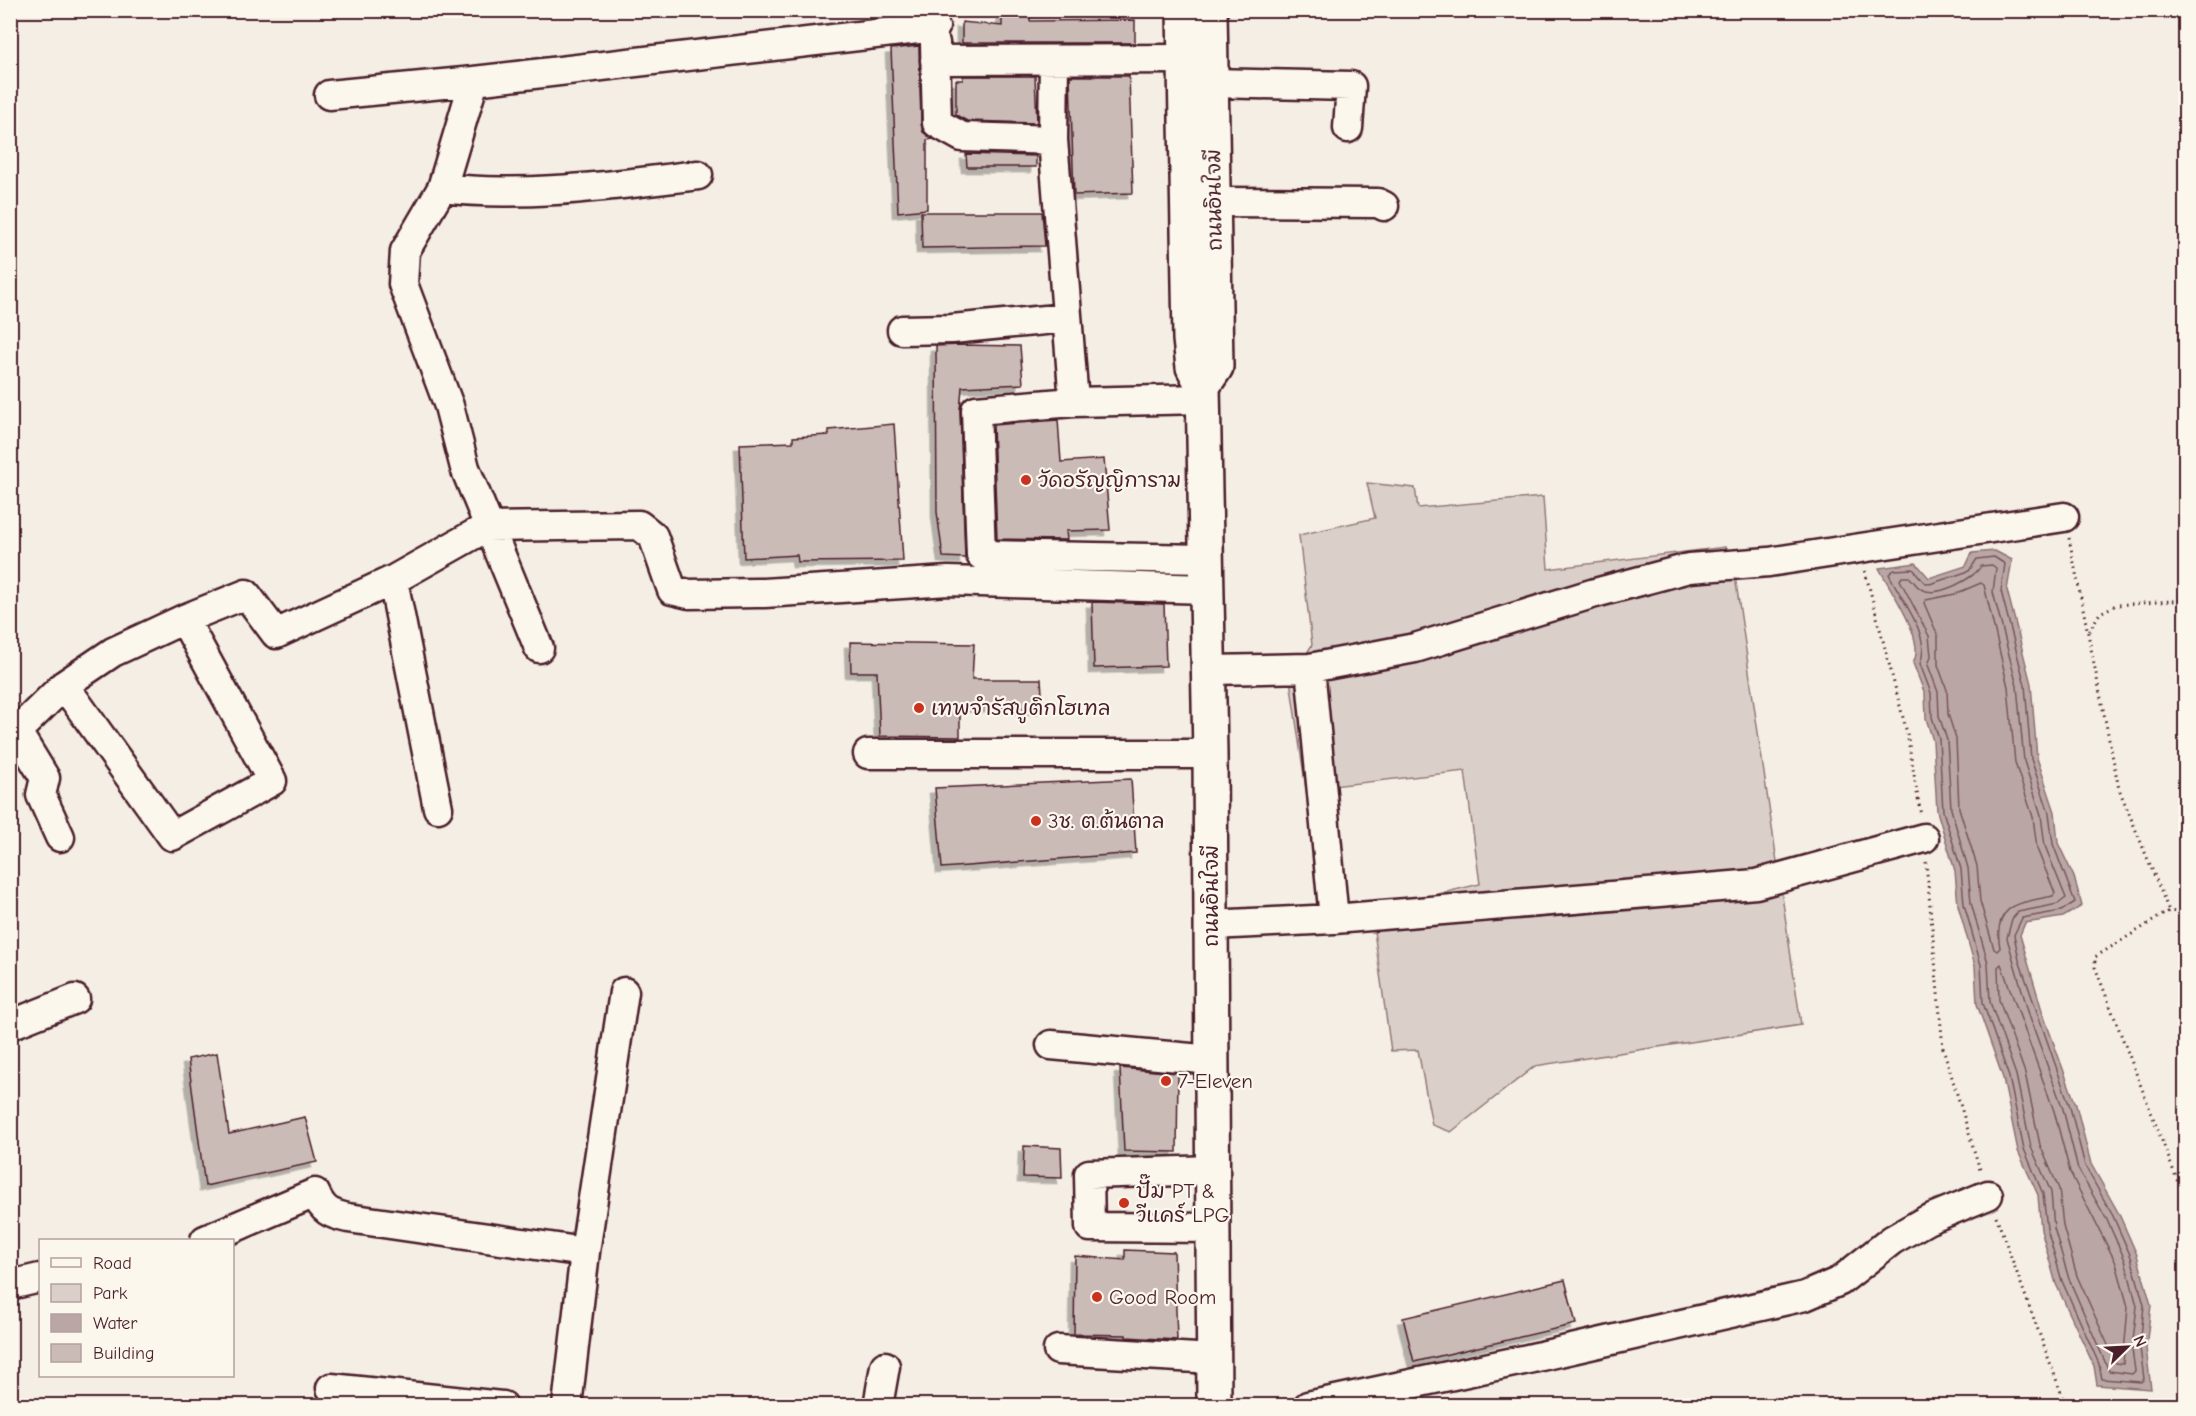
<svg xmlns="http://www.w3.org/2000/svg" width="2196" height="1416" font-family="'Comic Neue','Playpen Sans Thai',sans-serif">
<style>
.green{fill:#dbd0c9;stroke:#92787a;stroke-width:1.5}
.water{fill:#baa7a5;stroke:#8d7174;stroke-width:1.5}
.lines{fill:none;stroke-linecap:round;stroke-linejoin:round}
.shore{stroke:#77555c;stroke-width:1.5}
.building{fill:#cabbb6;stroke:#4a1f2b;stroke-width:1.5;filter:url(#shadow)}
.minor-casing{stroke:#4a1f2b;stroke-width:33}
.major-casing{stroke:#4a1f2b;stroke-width:38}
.path{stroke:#4a1f2b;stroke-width:3;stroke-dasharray:1.5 4.5;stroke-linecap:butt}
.minor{stroke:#fbf7ec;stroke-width:28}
.major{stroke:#fbf7ec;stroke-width:33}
.poi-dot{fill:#c8321e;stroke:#fbf7ec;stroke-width:2}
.labels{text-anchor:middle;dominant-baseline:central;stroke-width:4.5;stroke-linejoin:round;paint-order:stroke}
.street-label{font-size:21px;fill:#4a1f2b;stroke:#fbf7ec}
.poi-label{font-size:21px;fill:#4a1f2b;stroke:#fbf7ec;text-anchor:start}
</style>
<defs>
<filter id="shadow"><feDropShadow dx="-5.5" dy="5.5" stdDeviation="0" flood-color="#0004"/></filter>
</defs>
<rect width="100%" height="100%" fill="#f4eee4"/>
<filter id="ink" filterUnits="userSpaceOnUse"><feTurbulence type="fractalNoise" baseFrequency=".0167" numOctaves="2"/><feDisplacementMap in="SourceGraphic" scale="12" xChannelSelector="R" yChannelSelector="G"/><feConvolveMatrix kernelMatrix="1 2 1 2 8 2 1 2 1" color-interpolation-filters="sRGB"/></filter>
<g filter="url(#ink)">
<path class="green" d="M 1367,483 L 1415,488 L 1418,508 L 1543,497 L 1548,569 L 1725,547 L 1735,576 L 1801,1025 L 1535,1066 L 1451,1132 L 1432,1125 L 1418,1050 L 1391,1051 L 1371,910 L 1480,884 L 1465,771 L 1306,789 L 1290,680 L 1312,645 L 1299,535 L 1375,518 Z"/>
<path class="water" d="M 1995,551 L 2012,560 L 2007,590 L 2031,684 L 2037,758 L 2055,812 L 2058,843 L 2074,877 L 2082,906 L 2063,917 L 2025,923 L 2020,935 L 2043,1014 L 2076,1105 L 2091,1164 L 2119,1214 L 2137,1255 L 2151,1305 L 2146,1348 L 2151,1389 L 2097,1385 L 2094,1366 L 2056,1284 L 2041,1230 L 2038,1195 L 2018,1151 L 2003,1078 L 1977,1004 L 1975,966 L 1958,905 L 1955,871 L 1937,811 L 1933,741 L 1926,718 L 1925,694 L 1913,663 C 1927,640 1890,590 1879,568 L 1916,563 L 1929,578 L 1966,566 L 1972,553 Z"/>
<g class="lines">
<path class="shore" d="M 1994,557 L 2005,564 L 2001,591 L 2025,685 L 2031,759 L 2049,813 L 2053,844 L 2075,902 L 2061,911 L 2022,918 L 2014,935 L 2019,960 L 2070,1107 L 2085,1166 L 2113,1216 L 2131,1257 L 2144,1305 L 2140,1348 L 2144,1379 L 2141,1382 L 2102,1379 L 2099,1364 L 2062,1281 L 2047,1229 L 2043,1194 L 2024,1149 L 2009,1077 L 1983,1003 L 1981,965 L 1964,904 L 1961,869 L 1943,811 L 1939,739 L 1932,717 L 1931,693 L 1920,664 C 1932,635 1901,600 1889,574 L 1894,570 L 1913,569 L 1924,582 L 1930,584 L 1969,571 L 1977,559 Z
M 1992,565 L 1996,568 L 1993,592 L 2017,686 L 2024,761 L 2041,815 L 2045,846 L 2066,898 L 2058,904 L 2018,912 L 2012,919 L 2007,938 L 2030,1018 L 2063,1109 L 2078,1169 L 2107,1220 L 2125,1260 L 2137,1306 L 2132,1349 L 2135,1371 L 2132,1374 L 2109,1371 L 2069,1279 L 2054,1228 L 2051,1192 L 2031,1147 L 2016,1075 L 1990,1002 L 1988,963 L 1971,903 L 1968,868 L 1951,809 L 1947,740 L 1939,716 L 1938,692 L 1928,665 L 1931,656 L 1929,636 L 1900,580 L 1902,577 L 1909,577 C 1914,581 1917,588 1923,590 C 1938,597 1974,579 1981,566 Z
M 1981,583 L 1984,585 L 2008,687 L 2015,763 L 2033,817 L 2037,849 L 2055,893 L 2053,896 C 2019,903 1992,904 2000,948 L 1997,951 L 1994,949 L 1980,901 L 1977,866 L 1959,808 L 1956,739 L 1948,714 L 1947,690 L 1938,665 L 1938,636 L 1924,603 L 1926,600 L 1955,594 Z
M 2001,964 L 2054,1111 L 2070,1172 L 2116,1263 L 2128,1307 L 2123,1364 L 2116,1363 L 2077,1276 L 2063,1226 L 2059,1189 L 2040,1145 L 2025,1073 L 1999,1000 L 1998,967 Z"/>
</g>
<path class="building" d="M 1002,14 L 1030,15 L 1030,21 L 1135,20 L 1135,43 L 962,43 L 962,22 L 1002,26 Z
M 919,46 L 921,123 L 923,132 L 933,139 L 927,140 L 927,209 L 898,212 L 891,49 Z
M 963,76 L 1035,76 L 1037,123 L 967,121 L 956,115 L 956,80 L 963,80 Z
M 1070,76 L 1129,76 L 1133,193 L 1074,195 Z
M 966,154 L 1036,156 L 1036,167 L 967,167 Z
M 921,212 L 1042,212 L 1045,246 L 922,248 Z
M 959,345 L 1020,346 L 1023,384 L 962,387 L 960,411 L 965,558 L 943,557 L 937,512 L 936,346 Z
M 1058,420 L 1061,462 L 1104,459 L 1110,530 L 1066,531 L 1067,540 L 997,539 L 993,425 Z
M 894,424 L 903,561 L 798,562 L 797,555 L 744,558 L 740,444 L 793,442 L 793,437 L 829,435 L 829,430 Z
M 1092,602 L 1164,604 L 1166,666 L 1094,668 Z
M 850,642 L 974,644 L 972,679 L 1041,679 L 1043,709 L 960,706 L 960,737 L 880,736 L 877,672 L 851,672 Z
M 1131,779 L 1136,853 L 942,868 L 935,788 Z
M 217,1053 L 229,1134 L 305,1117 L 317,1162 L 205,1186 L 188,1059 Z
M 1120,1068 L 1178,1073 L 1177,1152 L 1124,1151 Z
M 1024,1146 L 1061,1148 L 1062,1178 L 1023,1177 Z
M 1125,1250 L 1174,1252 L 1177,1340 L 1126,1337 L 1126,1335 L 1074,1334 L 1075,1256 L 1125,1260 Z
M 1565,1280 L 1576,1324 L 1414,1362 L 1403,1318 Z"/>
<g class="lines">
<defs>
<path id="minor" d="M 935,43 L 937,123 L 962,137 L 1053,140
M 935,60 L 1185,59
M 1054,60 L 1053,140 L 1074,402 L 1203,399
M 1211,83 L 1351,86 L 1348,128
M 329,95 L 474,81
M 442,188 C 528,198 613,185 698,175
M 1214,202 L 1378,203 L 1384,206
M 902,330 L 952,329 L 1066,318
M 1074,402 L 976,410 L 981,555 L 1207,559
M 539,648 L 465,468 L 449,406 L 403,284 L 405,251 L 442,188 L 474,81 L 935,27
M 1310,668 L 1334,919 L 1756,884 L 1924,838
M 1209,670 L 1310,668 L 1415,648 L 1595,593 L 1689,568 L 1769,562 L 2064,517
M 64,685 L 172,836 L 272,781 L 184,619 L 246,594 L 276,634 L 393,580
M 17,732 L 45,778 L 41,795 L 60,837
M 10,738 L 64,685 L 113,652 L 184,619
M 868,754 L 1210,754
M 438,808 L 393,580 L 487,527 L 639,525 L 653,536 L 672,590 L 689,594 L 764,593 L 948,581 L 1207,589
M 1211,925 L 1334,919
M 10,1025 L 75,999
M 1051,1045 L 1212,1060
M 1213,1170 L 1089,1174 L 1090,1227 L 1213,1228
M 205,1240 L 315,1193 C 323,1211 330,1214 348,1218 L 585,1252 L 567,1406
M 585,1252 L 624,992
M 10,1285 L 40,1278
M 1058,1350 L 1214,1359
M 331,1388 L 503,1406
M 878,1406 L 885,1366
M 1308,1406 L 1528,1359 L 1805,1296 L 1840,1281 L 1892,1240 L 1927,1220 L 1988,1195"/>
<path id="major" d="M 1184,10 L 1190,339 L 1193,367 L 1203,386 L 1210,754 L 1214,1406
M 1203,386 L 1216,367 L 1210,10"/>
</defs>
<use href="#minor" class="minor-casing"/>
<use href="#major" class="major-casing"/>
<path class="path" d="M 2069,538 L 2119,789 L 2169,911
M 1865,571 L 1907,733 L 1921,816
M 2089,631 L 2100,613 L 2116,605 L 2186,600
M 1926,862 L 1943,1048 L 1981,1173
M 2186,913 L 2169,911 L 2095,957 L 2095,967 L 2186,1203
M 1996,1216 L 2066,1406"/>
<use href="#minor" class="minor"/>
<use href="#major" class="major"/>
</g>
</g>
<g class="poi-dot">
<circle cx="1026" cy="480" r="6"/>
<circle cx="919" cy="708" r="6"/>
<circle cx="1036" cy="821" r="6"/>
<circle cx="1166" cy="1081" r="6"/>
<circle cx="1124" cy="1203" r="6"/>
<circle cx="1097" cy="1297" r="6"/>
</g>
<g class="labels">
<g class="street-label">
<text transform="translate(1214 200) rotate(-91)">ถนนอินใจมี</text>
<text transform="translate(1211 896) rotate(-90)">ถนนอินใจมี</text>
</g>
<g class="poi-label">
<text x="1038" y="480">วัดอรัญญิการาม</text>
<text x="931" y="708">เทพจำรัสบูติกโฮเทล</text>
<text x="1048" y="821">3ช. ต.ต้นตาล</text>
<text x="1178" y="1081">7-Eleven</text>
<text x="1136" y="1191">ปั๊ม PT &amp;<tspan x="1136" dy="24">วีแคร์ LPG</tspan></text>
<text x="1109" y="1297">Good Room</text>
</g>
</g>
<rect width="2196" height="1416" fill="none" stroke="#fbf7ec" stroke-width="36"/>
<rect x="18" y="18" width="2160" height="1380" fill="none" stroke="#4a1f2b" stroke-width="2" filter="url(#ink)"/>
<rect x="39" y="1239" width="195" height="138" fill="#fbf7ec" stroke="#b4a19f" stroke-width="1.5"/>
<rect x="51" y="1258" width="30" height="9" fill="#fbf7ec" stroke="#b4a19f" stroke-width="1.5"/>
<text x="93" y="1269" font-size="18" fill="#4a1f2b">Road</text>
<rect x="51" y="1284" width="30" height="18" fill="#dbd0c9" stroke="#b4a19f" stroke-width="1.5"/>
<text x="93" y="1299" font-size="18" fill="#4a1f2b">Park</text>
<rect x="51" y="1314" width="30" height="18" fill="#baa7a5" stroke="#b4a19f" stroke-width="1.5"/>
<text x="93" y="1329" font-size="18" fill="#4a1f2b">Water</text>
<rect x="51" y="1344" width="30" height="18" fill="#cabbb6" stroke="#b4a19f" stroke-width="1.5"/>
<text x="93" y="1359" font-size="18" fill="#4a1f2b">Building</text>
<g transform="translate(2127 1347) rotate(66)" stroke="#fbf7ec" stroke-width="4.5" paint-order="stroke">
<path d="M0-4.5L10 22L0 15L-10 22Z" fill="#4a1f2b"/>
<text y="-9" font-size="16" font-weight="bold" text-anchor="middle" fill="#4a1f2b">N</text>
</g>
</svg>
